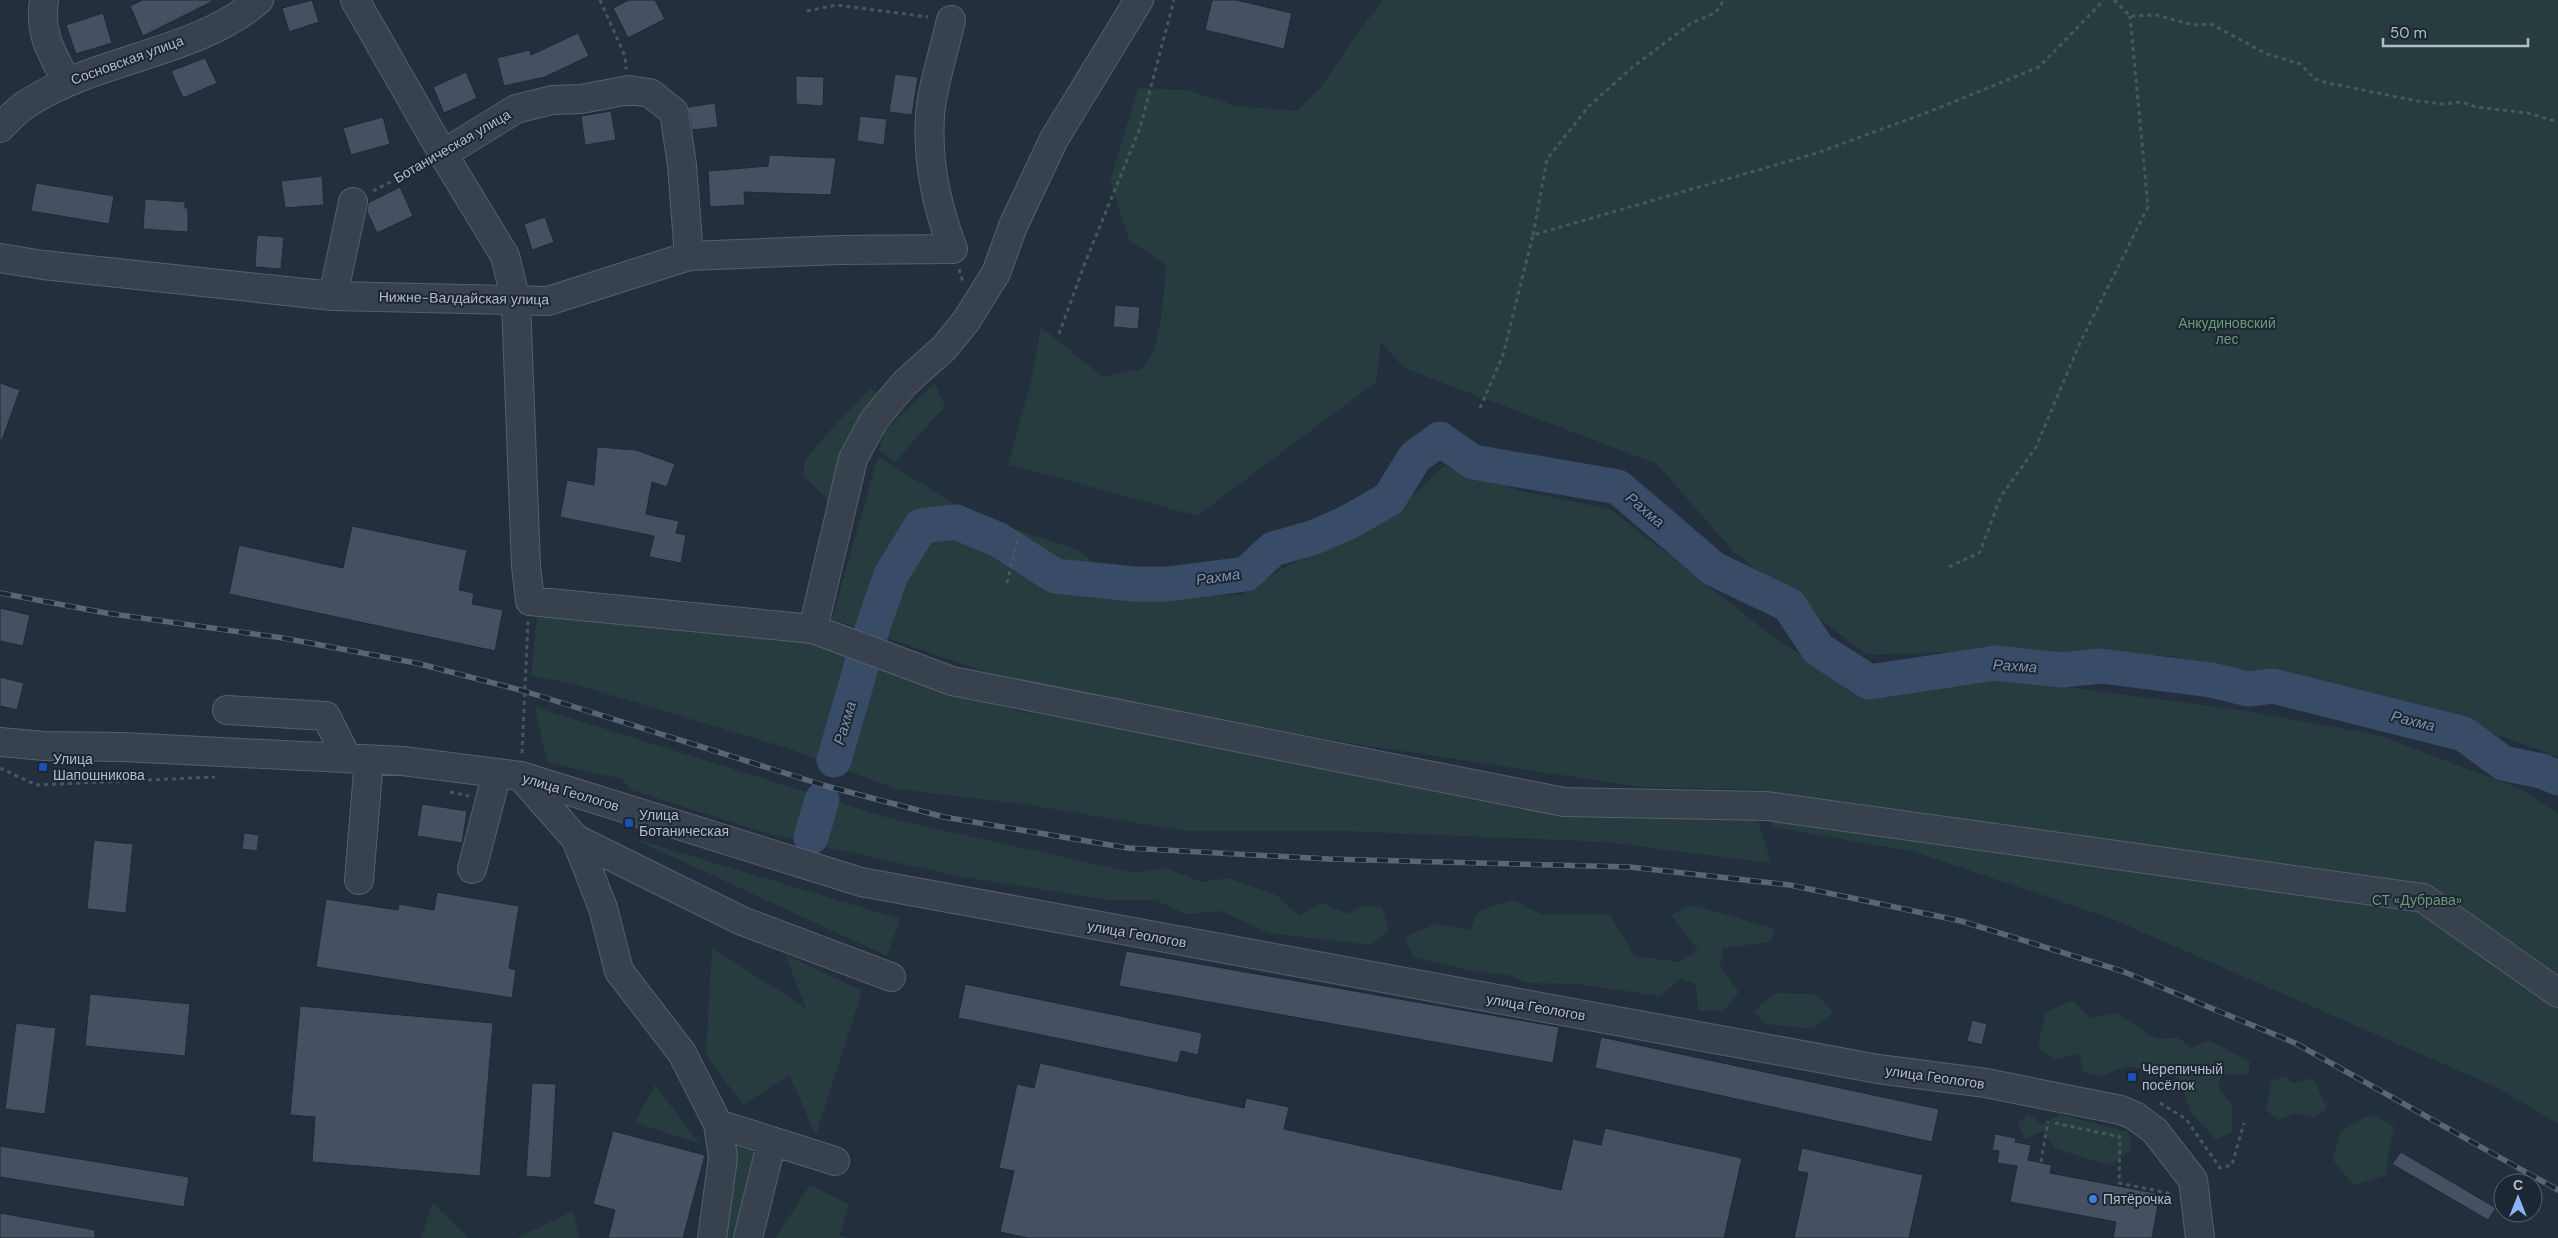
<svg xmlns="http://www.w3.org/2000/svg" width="2558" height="1238" font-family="'DM Sans',sans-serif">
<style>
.green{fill:#263c3f}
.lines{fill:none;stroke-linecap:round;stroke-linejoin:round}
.river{stroke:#394c67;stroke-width:35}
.building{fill:#455162;stroke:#1f2835}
.minor-casing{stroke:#565f6c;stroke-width:30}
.path{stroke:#44595c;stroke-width:3;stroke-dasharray:4 4;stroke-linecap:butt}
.minor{stroke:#38414e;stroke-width:28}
.rail-casing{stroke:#5a6575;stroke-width:5.5}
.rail{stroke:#1d2633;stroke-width:4;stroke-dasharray:11;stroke-linecap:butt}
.transit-dot{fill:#1a4fb4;stroke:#1d2633;stroke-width:2}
.shop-dot{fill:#3f7fe0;stroke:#1d2633;stroke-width:2}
.labels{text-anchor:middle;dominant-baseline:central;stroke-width:4;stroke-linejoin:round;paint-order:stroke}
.street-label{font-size:14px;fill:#b4bcc9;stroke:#1d2633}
.park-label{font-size:14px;fill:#6b9a76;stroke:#1d2633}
.poi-label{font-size:14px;fill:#b4bcc9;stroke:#1d2633;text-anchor:start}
.water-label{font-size:15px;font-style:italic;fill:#7c92b1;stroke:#1d2633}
</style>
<rect width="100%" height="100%" fill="#242f3e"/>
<path class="green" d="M 1384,0 L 2558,0 L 2558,757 L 2465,723 L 2172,656 L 2003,650 L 1867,655 L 1733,551 L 1657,464 L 1404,368 L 1381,342 L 1376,382 L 1197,516 L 1008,464 L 1030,386 L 1041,327 L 1103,377 L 1142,369 L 1155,349 L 1162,313 L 1166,265 L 1129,240 L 1110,181 L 1138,88 L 1187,90 L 1237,106 L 1297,111 L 1319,90 L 1360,29 Z
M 935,383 L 945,406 L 895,462 L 879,451 L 885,430 Z
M 870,389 L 881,395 L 846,443 L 829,501 L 803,475 L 805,460 L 837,423 Z
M 878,457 L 977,517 L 1078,550 L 1138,597 L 1242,595 L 1285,567 L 1391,516 L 1444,466 L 1521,491 L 1610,509 L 1767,632 L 1858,695 L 1997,678 L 2233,709 L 2378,735 L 2523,790 L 2558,814 L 2558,1124 L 2496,1087 L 2110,918 L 1915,852 L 1773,827 L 1763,790 L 1641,787 L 1355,744 L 1019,683 L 832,619 Z
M 538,605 L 815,643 L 882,663 L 1017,711 L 1757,817 L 1771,863 L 1606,842 L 1344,831 L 1185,831 L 1023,804 L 897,789 L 787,748 L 571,683 L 531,676 Z
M 535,707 L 892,819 L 1135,873 L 1165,868 L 1202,882 L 1228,878 L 1276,895 L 1299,916 L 1322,903 L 1348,914 L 1361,906 L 1382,908 L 1389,930 L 1371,945 L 1268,933 L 1222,911 L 1186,914 L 1155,900 L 1107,900 L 952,875 L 772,835 L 631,790 L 622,779 L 547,762 Z
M 632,838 L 900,919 L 887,956 Z
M 1514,900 L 1541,914 L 1610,915 L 1634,956 L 1679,962 L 1698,950 L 1671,915 L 1693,905 L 1774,929 L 1771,942 L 1723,948 L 1720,966 L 1739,992 L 1723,1011 L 1698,1010 L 1696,984 L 1680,979 L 1660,996 L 1577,984 L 1526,983 L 1509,975 L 1470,971 L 1413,957 L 1405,937 L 1436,924 L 1470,930 L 1478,911 Z
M 712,948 L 806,1008 L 785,954 L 862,991 L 816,1135 L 789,1075 L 743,1105 L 706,1055 Z
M 1776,993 L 1816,994 L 1834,1012 L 1813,1029 L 1765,1024 L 1753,1011 Z
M 2072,1001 L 2091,1018 L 2117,1013 L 2156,1039 L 2179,1038 L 2191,1048 L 2209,1040 L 2250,1062 L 2249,1075 L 2222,1074 L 2218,1088 L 2232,1104 L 2232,1133 L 2215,1139 L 2191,1112 L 2179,1078 L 2127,1066 L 2102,1076 L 2084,1072 L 2079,1054 L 2055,1059 L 2038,1048 L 2045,1012 Z
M 2286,1076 L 2292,1083 L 2313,1078 L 2327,1108 L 2315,1118 L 2296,1113 L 2278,1120 L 2266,1110 L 2271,1081 Z
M 655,1085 L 700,1144 L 635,1122 Z
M 2029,1114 L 2042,1125 L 2060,1114 L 2128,1132 L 2132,1149 L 2110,1165 L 2055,1149 L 2043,1131 L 2025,1139 L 2018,1122 Z
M 2371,1114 L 2394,1126 L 2385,1176 L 2354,1185 L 2333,1160 L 2340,1132 Z
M 732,1144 L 760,1154 L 736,1238 L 718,1238 Z
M 810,1185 L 849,1204 L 840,1235 L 848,1238 L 775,1238 Z
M 433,1203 L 469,1238 L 421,1238 Z
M 573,1211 L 579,1238 L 517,1238 Z"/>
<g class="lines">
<path class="river" d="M 834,760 L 873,626 L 891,575 L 921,526 L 956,522 L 999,540 L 1055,576 L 1134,584 L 1167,584 L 1246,574 L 1273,549 L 1312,538 L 1349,522 L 1389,499 L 1415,457 L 1440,439 L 1473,462 L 1618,487 L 1714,569 L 1789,605 L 1818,649 L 1869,682 L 1996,663 L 2062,670 L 2101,666 L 2211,680 L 2248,689 L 2273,686 L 2464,734 L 2503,763 L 2542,771 L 2558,778
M 811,837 L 822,800"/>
</g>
<path class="building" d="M 142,0 L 215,0 L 143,36 L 130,6 Z
M 312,0 L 319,22 L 289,32 L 282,8 Z
M 629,0 L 655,0 L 665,19 L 628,38 L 613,8 Z
M 1212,0 L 1236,0 L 1292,13 L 1284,49 L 1205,30 Z
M 103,13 L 112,43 L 76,54 L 66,25 Z
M 578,33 L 589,56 L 545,77 L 504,86 L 497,58 L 530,50 L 531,55 Z
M 205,58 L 217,83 L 183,98 L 171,71 Z
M 466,72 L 477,98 L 444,113 L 433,87 Z
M 895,74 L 918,77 L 912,115 L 889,112 Z
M 796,76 L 824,77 L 823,106 L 796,104 Z
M 715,103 L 718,127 L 692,130 L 688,107 Z
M 611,111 L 616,140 L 585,145 L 581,116 Z
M 860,116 L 887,119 L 884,145 L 857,141 Z
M 383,117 L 390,144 L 351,155 L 343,128 Z
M 769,155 L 836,158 L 831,195 L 744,192 L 745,205 L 710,207 L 708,171 L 768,166 Z
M 322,176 L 324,205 L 285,208 L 281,181 Z
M 36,183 L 114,196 L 109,224 L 31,211 Z
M 400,187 L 413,216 L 377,233 L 367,212 L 368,203 Z
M 145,199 L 185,202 L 185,208 L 188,208 L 188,232 L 143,229 Z
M 545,217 L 554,242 L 532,250 L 524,224 Z
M 257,235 L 284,237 L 281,269 L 255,267 Z
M 1115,305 L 1140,307 L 1138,329 L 1113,327 Z
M 0,383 L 20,390 L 2,440 L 0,440 Z
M 597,447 L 636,450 L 675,464 L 667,487 L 652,482 L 646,514 L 679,521 L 676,533 L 686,535 L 681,563 L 649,557 L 654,536 L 560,517 L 567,480 L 594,485 Z
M 352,526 L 467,550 L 459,590 L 474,593 L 472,604 L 503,610 L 495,651 L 229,594 L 239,545 L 343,568 Z
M 0,608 L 30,615 L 23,646 L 0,641 Z
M 0,677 L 24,683 L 17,710 L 0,706 Z
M 422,804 L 467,811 L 462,843 L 417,836 Z
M 244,833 L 259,835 L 257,851 L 242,849 Z
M 94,840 L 133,844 L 126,913 L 87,909 Z
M 437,892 L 519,906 L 509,968 L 516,970 L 512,998 L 316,967 L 326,899 L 398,910 L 399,904 L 434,910 Z
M 1126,951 L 1559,1027 L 1553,1063 L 1119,986 Z
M 965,984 L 1202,1033 L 1198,1055 L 1181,1051 L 1178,1063 L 958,1018 Z
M 90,994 L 190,1004 L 185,1056 L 85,1046 Z
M 300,1006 L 493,1023 L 480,1176 L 312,1162 L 315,1117 L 290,1115 Z
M 1972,1020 L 1987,1024 L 1982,1045 L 1967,1041 Z
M 16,1023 L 56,1028 L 45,1114 L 5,1109 Z
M 1601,1037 L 1939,1109 L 1932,1142 L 1595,1068 Z
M 1040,1063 L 1244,1108 L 1246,1098 L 1289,1107 L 1284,1129 L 1561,1190 L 1573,1139 L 1601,1145 L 1605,1128 L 1742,1158 L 1724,1238 L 1028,1238 L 1000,1232 L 1014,1171 L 999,1168 L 1017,1084 L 1034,1088 Z
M 532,1083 L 556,1084 L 551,1178 L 526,1176 Z
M 613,1131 L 705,1155 L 683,1238 L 608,1238 L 615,1210 L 593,1204 Z
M 1995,1134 L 2016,1138 L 2015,1142 L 2031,1145 L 2028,1160 L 2052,1165 L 2050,1173 L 2160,1194 L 2152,1238 L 2113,1238 L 2116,1222 L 2010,1202 L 2017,1166 L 1997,1163 L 1999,1151 L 1992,1150 Z
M 0,1146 L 189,1177 L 184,1207 L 0,1177 Z
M 1802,1148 L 1923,1175 L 1909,1238 L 1794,1238 L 1808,1173 L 1797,1171 Z
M 2401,1152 L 2496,1208 L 2488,1220 L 2392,1164 Z
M 0,1213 L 95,1230 L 95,1238 L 0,1238 Z"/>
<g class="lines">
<defs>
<path id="minor" d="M 44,0 C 39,34 51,52 67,82
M 355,0 L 443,154 L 505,256 L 516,301 L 526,566 L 530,601 L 813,629 L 952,681 L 1564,802 L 1767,806 L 2423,898 L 2558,993
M 0,128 C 8,120 16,111 25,105 C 95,58 197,54 259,0
M 443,154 L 516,109 L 552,100 L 581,99 L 629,90 L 650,93 L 674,112 L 682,165 L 689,256
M 0,258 L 43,265 L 333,296 L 548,301 L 689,256 L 839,250 L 953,249 C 937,207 927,163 930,117 C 931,90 945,48 951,20
M 333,296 L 353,202
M 813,629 L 853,459 L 874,420 L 904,384 L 944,348 L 966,321 L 996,273 L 1013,226 L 1054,139 L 1139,0
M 227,710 L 326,716 L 347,758
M 0,742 L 44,746 L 123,747 L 403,761 L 521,776 L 861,882 L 1878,1069 L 1986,1083 L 2121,1110 L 2135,1116 L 2155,1131 L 2193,1180 L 2200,1238
M 521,777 L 576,839 L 603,908 L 619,971 L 682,1053 L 718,1124 L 723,1158 L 712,1238
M 576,839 L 742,921 L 891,977
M 472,869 L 497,773
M 359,880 L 369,760
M 718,1124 L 835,1161
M 748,1238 L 772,1141"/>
</defs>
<use href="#minor" class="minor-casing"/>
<path class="path" d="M 600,0 L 625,56 L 626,69
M 2114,0 L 2130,16 L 2156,15 L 2194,25 L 2211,24 L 2267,54 L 2300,64 L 2315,79 L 2328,83 L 2417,101 L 2443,104 L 2462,102 L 2476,107 L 2528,113 L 2558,122
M 807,11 L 837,5 L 928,17
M 373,191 L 423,165
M 1533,235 L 1547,159 L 1589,106 L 1634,66 L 1690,24 L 1716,12 L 1724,0
M 959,269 L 963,282
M 1059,334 L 1085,263 L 1140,128 L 1174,0
M 1480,408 L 1503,355 L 1533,235 L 1817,153 L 1931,111 L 2039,67 L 2104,0
M 1949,567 L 1980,552 L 2001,496 L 2036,447 L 2079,345 L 2148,207 L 2130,16
M 1007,583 L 1019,533
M 522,753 L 528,622
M 0,768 L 36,785 L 215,777
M 450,792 L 469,796
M 2160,1103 L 2186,1119 L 2220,1168 L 2232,1165 L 2244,1123
M 2055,1123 L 2120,1137 L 2119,1183 L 2173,1194
M 2041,1162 L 2048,1121"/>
<use href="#minor" class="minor"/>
<defs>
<path id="rail" d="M 0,593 L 106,613 L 283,638 L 416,663 L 524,691 L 826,786 L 944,817 L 1128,848 L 1329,859 L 1630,867 L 1790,885 L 1961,921 L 2122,971 L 2295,1043 L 2558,1190"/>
</defs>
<use href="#rail" class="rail-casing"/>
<use href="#rail" class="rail"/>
</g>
<g class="transit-dot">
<rect x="38" y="762" width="10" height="10" rx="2.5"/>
<rect x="624" y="818" width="10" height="10" rx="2.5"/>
<rect x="2127" y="1072" width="10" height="10" rx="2.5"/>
</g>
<circle class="shop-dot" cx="2093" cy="1199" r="5"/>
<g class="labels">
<g class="street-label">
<text transform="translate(127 60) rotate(-20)">Сосновская улица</text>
<text transform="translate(452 146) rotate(-30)">Ботаническая улица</text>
<text transform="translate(464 298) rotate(1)">Нижне-Валдайская улица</text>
<text transform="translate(571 792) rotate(17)">улица Геологов</text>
<text transform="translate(1137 934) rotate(10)">улица Геологов</text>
<text transform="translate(1536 1007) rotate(10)">улица Геологов</text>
<text transform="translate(1935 1077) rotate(8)">улица Геологов</text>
</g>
<g class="park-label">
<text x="2227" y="323">Анкудиновский<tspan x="2227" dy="16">лес</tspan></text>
<text x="2417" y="900">СТ «Дубрава»</text>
</g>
<g class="poi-label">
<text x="53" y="759">Улица<tspan x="53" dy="16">Шапошникова</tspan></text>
<text x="639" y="815">Улица<tspan x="639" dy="16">Ботаническая</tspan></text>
<text x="2142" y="1069">Черепичный<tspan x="2142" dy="16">посёлок</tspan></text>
<text x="2103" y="1199">Пятёрочка</text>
</g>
<g class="water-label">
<text transform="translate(1645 510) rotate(40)">Рахма</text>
<text transform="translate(1218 577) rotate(-8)">Рахма</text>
<text transform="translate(2015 666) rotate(4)">Рахма</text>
<text transform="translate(2413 721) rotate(14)">Рахма</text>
<text transform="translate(845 723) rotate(-73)">Рахма</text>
</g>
</g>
<g transform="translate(2518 1198)"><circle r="24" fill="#1d2633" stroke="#59626f"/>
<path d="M0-4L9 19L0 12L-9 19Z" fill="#8ab4f8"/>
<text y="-8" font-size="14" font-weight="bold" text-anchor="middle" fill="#b4bcc9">С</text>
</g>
<path d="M2383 38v8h145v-8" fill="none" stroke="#b4bcc9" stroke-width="2.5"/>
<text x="2390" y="38" font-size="15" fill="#b4bcc9" stroke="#1d2633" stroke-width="4" paint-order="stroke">50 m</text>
</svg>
